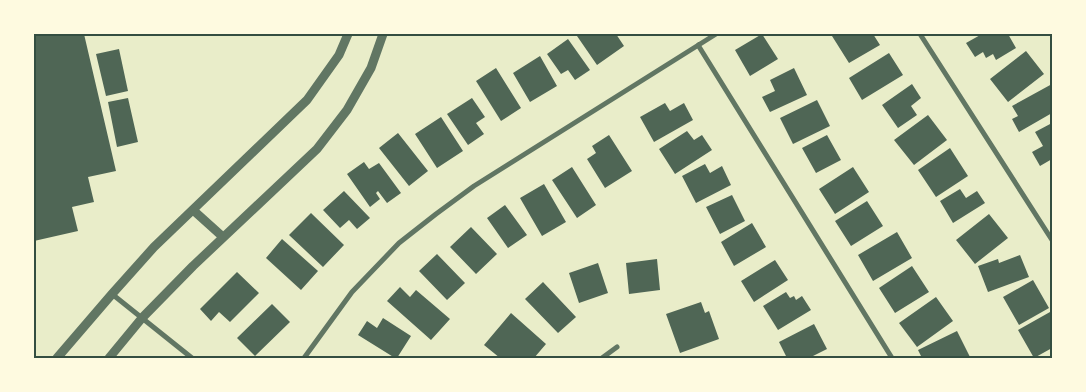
<svg xmlns="http://www.w3.org/2000/svg" width="1086" height="392" font-family="Helvetica,sans-serif">
<style>
.building{fill:#4f6655}
.lines{fill:none;stroke-linecap:round;stroke-linejoin:round}
.minor{stroke:#617663;stroke-width:5}
.tertiary{stroke:#617663;stroke-width:9}
.neatline{fill:none;stroke:#344e41;stroke-width:2}
</style>
<rect width="100%" height="100%" fill="#e9edc9"/>
<path class="building" d="M 34,34 L 84,34 L 116,171 L 88,177 L 94,202 L 72,207 L 78,231 L 34,241 Z
M 581,34 L 616,34 L 624,46 L 597,65 L 577,36 Z
M 762,34 L 778,59 L 750,76 L 735,50 Z
M 836,34 L 873,34 L 880,45 L 849,63 L 832,36 Z
M 982,34 L 1008,34 L 1016,48 L 996,60 L 993,54 L 986,58 L 983,52 L 975,57 L 966,43 Z
M 568,39 L 590,70 L 575,80 L 568,70 L 561,74 L 547,54 Z
M 119,49 L 128,91 L 106,96 L 96,54 Z
M 1026,51 L 1044,74 L 1008,102 L 990,79 Z
M 889,53 L 903,75 L 862,100 L 849,78 Z
M 540,56 L 557,86 L 530,102 L 513,73 Z
M 496,68 L 521,108 L 501,121 L 476,81 Z
M 794,68 L 807,95 L 770,112 L 762,97 L 775,91 L 770,80 Z
M 912,84 L 921,98 L 911,106 L 917,115 L 898,128 L 882,105 Z
M 1052,84 L 1052,113 L 1019,132 L 1012,119 L 1018,116 L 1012,106 Z
M 128,98 L 138,142 L 117,147 L 108,102 Z
M 472,98 L 485,117 L 476,123 L 484,134 L 468,145 L 447,114 Z
M 817,100 L 830,126 L 793,144 L 780,118 Z
M 665,103 L 670,111 L 684,103 L 693,120 L 654,142 L 640,117 Z
M 928,115 L 947,140 L 914,165 L 894,140 Z
M 441,117 L 463,151 L 437,168 L 415,134 Z
M 1052,123 L 1052,159 L 1040,166 L 1032,152 L 1043,146 L 1035,132 Z
M 687,131 L 694,140 L 702,135 L 712,150 L 675,174 L 659,149 Z
M 398,133 L 428,171 L 409,186 L 379,148 Z
M 609,135 L 632,171 L 605,188 L 587,159 L 596,153 L 592,146 Z
M 827,135 L 841,160 L 816,173 L 802,148 Z
M 950,148 L 968,176 L 936,197 L 918,170 Z
M 364,162 L 369,169 L 379,163 L 401,193 L 387,203 L 378,191 L 376,193 L 380,199 L 370,207 L 347,174 Z
M 705,164 L 710,173 L 722,166 L 731,185 L 696,203 L 682,176 Z
M 572,167 L 596,205 L 577,218 L 552,180 Z
M 853,167 L 869,192 L 835,214 L 819,189 Z
M 544,184 L 566,222 L 542,236 L 520,198 Z
M 960,189 L 966,198 L 977,191 L 985,203 L 953,223 L 940,201 Z
M 344,191 L 370,218 L 357,229 L 349,220 L 340,228 L 323,210 Z
M 732,195 L 745,221 L 720,234 L 706,207 Z
M 867,201 L 883,226 L 851,246 L 835,221 Z
M 505,205 L 527,235 L 508,248 L 487,218 Z
M 311,213 L 344,245 L 323,267 L 289,235 Z
M 989,214 L 1008,238 L 975,264 L 956,240 Z
M 752,223 L 766,247 L 734,266 L 721,242 Z
M 471,227 L 497,254 L 476,274 L 450,247 Z
M 897,232 L 912,258 L 873,281 L 858,255 Z
M 282,239 L 318,271 L 301,290 L 266,258 Z
M 437,254 L 465,283 L 447,300 L 419,271 Z
M 1020,255 L 1029,277 L 988,292 L 978,266 L 998,259 L 999,263 Z
M 657,259 L 660,290 L 629,294 L 626,263 Z
M 775,260 L 788,280 L 754,302 L 741,281 Z
M 598,263 L 608,293 L 579,303 L 569,273 Z
M 912,266 L 929,292 L 895,313 L 879,288 Z
M 237,272 L 259,293 L 230,322 L 219,312 L 211,321 L 200,309 Z
M 1033,280 L 1049,308 L 1019,325 L 1003,297 Z
M 543,282 L 576,317 L 558,333 L 525,299 Z
M 400,287 L 410,297 L 416,290 L 450,319 L 431,340 L 387,301 Z
M 786,292 L 790,298 L 794,296 L 796,300 L 802,296 L 811,310 L 778,330 L 763,306 Z
M 936,297 L 953,321 L 917,347 L 899,323 Z
M 701,302 L 705,313 L 709,311 L 719,339 L 680,353 L 666,314 Z
M 272,304 L 290,322 L 255,356 L 237,338 Z
M 1050,312 L 1052,316 L 1052,348 L 1034,358 L 1018,330 Z
M 511,313 L 546,344 L 534,358 L 500,358 L 484,345 Z
M 383,318 L 411,336 L 397,358 L 395,358 L 358,335 L 367,321 L 377,328 Z
M 814,324 L 827,349 L 809,358 L 787,358 L 779,342 Z
M 957,331 L 970,357 L 968,358 L 922,358 L 918,350 Z"/>
<g class="lines">
<path class="minor" d="M 920,34 L 1052,240
M 698,45 L 892,358
M 112,294 L 192,358
M 304,358 L 352,292 L 399,243 L 436,214 L 474,186 L 716,34
M 602,358 L 617,347"/>
<path class="tertiary" d="M 193,210 L 223,237
M 57,358 L 112,294 L 154,247 L 307,100 L 339,55 L 348,34
M 109,358 L 142,318 L 193,266 L 317,149 L 347,110 L 371,68 L 383,34"/>
</g>
<rect width="1086" height="392" fill="none" stroke="#fefae0" stroke-width="70"/>
<rect x="35" y="35" width="1016" height="322" class="neatline"/>
</svg>
